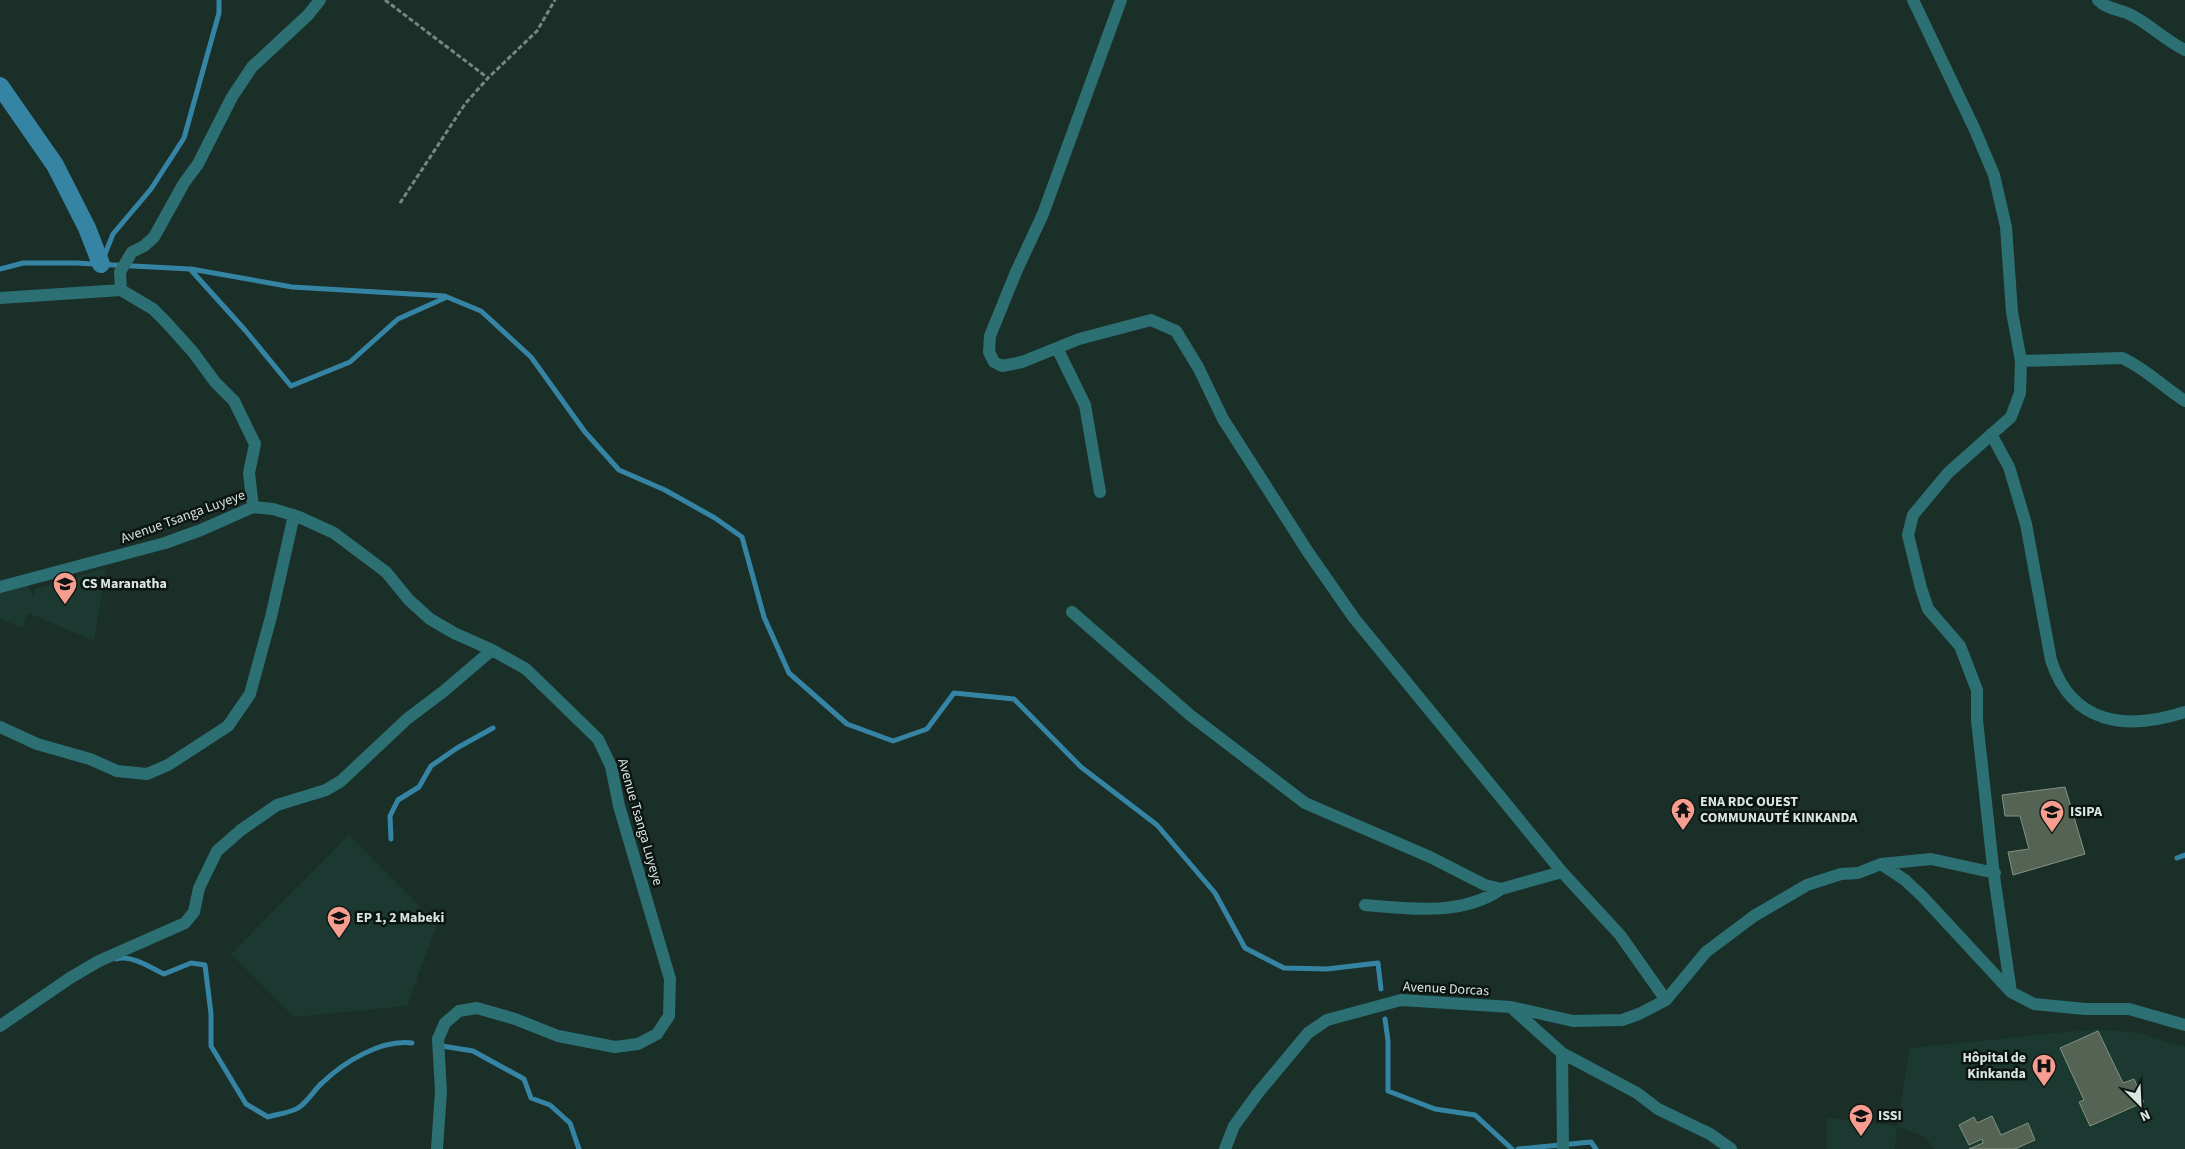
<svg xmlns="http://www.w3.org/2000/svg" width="2185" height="1149" font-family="'Source Sans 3',sans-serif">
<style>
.built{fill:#1b3930}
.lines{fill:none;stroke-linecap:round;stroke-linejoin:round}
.stream{stroke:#3684a4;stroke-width:5}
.canal{stroke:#3684a4;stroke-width:18}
.building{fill:#556354;stroke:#839382}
.path{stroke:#768782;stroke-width:3;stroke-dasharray:5 2.5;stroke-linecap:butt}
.street{stroke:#2c7074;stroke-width:12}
.labels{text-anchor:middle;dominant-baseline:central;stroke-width:5;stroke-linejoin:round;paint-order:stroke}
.street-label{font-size:14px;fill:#dae6e2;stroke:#0c1512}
.poi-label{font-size:14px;font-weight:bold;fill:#dae6e2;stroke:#0c1512;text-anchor:start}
</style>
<rect width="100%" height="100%" fill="#1a2f28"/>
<path class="built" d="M 106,568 L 94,641 L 28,613 L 23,628 L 0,619 L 0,587 L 25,581 L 33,596 L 35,589 Z
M 349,835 L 437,924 L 407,1006 L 294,1017 L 231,954 Z
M 2097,1029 L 2138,1033 L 2185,1047 L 2185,1149 L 1934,1149 L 1925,1137 L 1897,1126 L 1895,1149 L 1827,1149 L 1827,1118 L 1897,1126 L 1910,1048 Z"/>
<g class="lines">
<path class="stream" d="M 101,264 L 113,234 L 151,189 L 184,138 L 219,13 L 219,0
M 0,269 L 23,263 L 76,263 L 190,269 L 245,330 L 291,386 L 350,362 L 398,319 L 447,297 L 481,311 L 531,357 L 585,432 L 619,470 L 665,490 L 715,518 L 742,537 L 764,617 L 789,673 L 847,724 L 893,741 L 927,729 L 954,693 L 1014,699 L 1081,767 L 1157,825 L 1215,893 L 1245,948 L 1284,968 L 1327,969 L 1378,963 L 1381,989
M 191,269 L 292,287 L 445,296
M 391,839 L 390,816 L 398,800 L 419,787 L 431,766 L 457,748 L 493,728
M 2177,858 L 2185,855
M 116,959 C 131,954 151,968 164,974 L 191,963 L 205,965 L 211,1014 L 211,1046 L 246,1104 L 268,1117 C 277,1114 290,1113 298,1108 C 307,1103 314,1090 322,1083 C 344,1062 381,1039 412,1043
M 1385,1019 L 1388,1041 L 1388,1091 L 1435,1109 L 1475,1115 L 1512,1149
M 442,1046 L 473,1051 L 524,1079 L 531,1098 L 550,1105 L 570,1123 L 579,1149
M 1518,1149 L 1591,1142 L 1596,1149"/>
<path class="canal" d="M 0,86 L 55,165 L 87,228 L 101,264"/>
</g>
<path class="building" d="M 2065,787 L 2085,854 L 2013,875 L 2008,852 L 2029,849 L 2020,816 L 2005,816 L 2002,795 Z
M 2098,1031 L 2123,1083 L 2134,1079 L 2144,1102 L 2090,1126 L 2079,1102 L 2084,1100 L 2060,1048 Z
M 1992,1116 L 2001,1135 L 2028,1123 L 2035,1140 L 2015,1149 L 1969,1149 L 1983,1143 L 1982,1139 L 1969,1145 L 1959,1125 L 1974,1117 L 1977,1123 Z"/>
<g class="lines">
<path class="path" d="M 385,0 L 488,78
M 400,203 L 465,104 L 488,78 L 537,31 L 555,0"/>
<path class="street" d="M 1121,0 L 1043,214 L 1016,272 L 990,336 L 989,352 L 994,362 L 1002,366 L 1022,362 L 1079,339 L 1151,320 L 1176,331 L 1198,367 L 1223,419 L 1308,552 L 1354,618 L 1562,872 L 1620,935 L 1666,1000
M 1913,0 L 1975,130 L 1994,175 L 2006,227 L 2012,312 L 2021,361 L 2020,393 L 2011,417 L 1948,473 L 1913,515 L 1908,535 L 1921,588 L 1928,609 L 1960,646 L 1977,690 L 1977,720 L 1994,876 L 2011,992
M 2098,0 C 2107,9 2117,9 2127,13 C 2148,22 2164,40 2185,50
M 0,298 L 121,290
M 1057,348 L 1085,405 L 1100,492
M 2021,361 L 2122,358 C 2145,368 2163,387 2185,401
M 1991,434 L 2009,467 L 2026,524 L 2051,660 C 2072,725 2127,731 2185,712
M 253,507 L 249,473 L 255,444 L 234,401 L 215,382 L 193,352 L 166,322 L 153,309 L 121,290 L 120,272 L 132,252 L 144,246 L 154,237 L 184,183 L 198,164 L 232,97 L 252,67 L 308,15 L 320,0
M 0,587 L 165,543 L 201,530 L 253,507 L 273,509 L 299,517 L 334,533 L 386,572 L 409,600 L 430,619 L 454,633 L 492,650 L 526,669 L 598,739 L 611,766 L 619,806 L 670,979 L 669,1016 L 657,1034 L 638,1044 L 615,1047 L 558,1036 L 515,1019 L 477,1008 L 459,1011 L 445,1023 L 438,1039 L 441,1091 L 437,1149
M 1072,612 L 1190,715 L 1305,803 L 1430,857 L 1485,885 L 1501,889 L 1562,872
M 0,727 L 37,744 L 90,759 L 117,771 L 147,774 L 168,765 L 228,726 L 250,694 L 271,617 L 294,515
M 1881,864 L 1931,859 L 1995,873
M 1365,905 C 1409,909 1463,916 1501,889
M 1513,1009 L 1562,1053 L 1637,1093 L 1658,1109 L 1710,1134 L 1731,1149
M 0,1026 L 70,978 L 99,961 L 185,923 L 194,912 L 199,888 L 217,851 L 241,830 L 277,805 L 326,790 L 341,781 L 407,719 L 444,691 L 492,650
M 1562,1053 L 1563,1149
M 1225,1149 L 1234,1126 L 1258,1093 L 1308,1033 L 1327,1020 L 1401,1000 L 1511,1007 L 1573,1021 L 1622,1020 L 1639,1014 L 1666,1000 L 1706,952 L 1754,916 L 1807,885 L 1841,874 L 1858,873 L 1881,864 L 1905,880 L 1922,896 L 2011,992 L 2034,1004 L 2085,1009 L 2129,1009 L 2185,1025"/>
</g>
<defs>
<symbol id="school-pin" viewBox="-11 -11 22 30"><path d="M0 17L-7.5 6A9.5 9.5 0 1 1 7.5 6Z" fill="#f59d8f" stroke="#0c1512"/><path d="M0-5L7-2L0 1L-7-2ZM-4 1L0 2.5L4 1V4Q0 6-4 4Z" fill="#111"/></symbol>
<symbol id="temple-pin" viewBox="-11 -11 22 30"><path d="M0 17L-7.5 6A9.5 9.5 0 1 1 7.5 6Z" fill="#f59d8f" stroke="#0c1512"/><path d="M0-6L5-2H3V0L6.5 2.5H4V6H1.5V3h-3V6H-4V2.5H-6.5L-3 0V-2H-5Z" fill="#111"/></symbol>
<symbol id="university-pin" viewBox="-11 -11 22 30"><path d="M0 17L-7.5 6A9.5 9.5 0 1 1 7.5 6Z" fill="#f59d8f" stroke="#0c1512"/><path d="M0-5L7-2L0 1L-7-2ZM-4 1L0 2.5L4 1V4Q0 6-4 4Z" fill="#111"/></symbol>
<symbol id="hospital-pin" viewBox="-11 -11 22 30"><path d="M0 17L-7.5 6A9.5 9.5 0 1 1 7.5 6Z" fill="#f59d8f" stroke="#0c1512"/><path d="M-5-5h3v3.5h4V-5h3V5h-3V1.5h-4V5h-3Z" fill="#111"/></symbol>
</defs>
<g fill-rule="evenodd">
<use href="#school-pin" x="51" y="570" width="28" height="38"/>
<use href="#temple-pin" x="1669" y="796" width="28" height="38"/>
<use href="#university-pin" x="2038" y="798" width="28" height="38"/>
<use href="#school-pin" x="325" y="904" width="28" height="38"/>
<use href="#hospital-pin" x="2030" y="1052" width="28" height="38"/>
<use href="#university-pin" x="1847" y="1102" width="28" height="38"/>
</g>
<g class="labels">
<g class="street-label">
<text transform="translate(183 517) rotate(-20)">Avenue Tsanga Luyeye</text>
<text transform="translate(640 822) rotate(74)">Avenue Tsanga Luyeye</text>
<text transform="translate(1446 989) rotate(3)">Avenue Dorcas</text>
</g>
<g class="poi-label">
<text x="82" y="584">CS Maranatha</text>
<text x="1700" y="802">ENA RDC OUEST<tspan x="1700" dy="16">COMMUNAUTÉ KINKANDA</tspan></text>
<text x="2070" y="812">ISIPA</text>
<text x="356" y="918">EP 1, 2 Mabeki</text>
<text x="2026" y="1058" text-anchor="end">Hôpital de<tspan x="2026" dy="16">Kinkanda</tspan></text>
<text x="1878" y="1116">ISSI</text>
</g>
</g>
<g transform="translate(2140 1104) rotate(156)" stroke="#0c1512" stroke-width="4" paint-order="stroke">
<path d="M0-4L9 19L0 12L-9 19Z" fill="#dae6e2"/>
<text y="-8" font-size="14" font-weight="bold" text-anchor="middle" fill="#dae6e2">N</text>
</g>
</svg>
